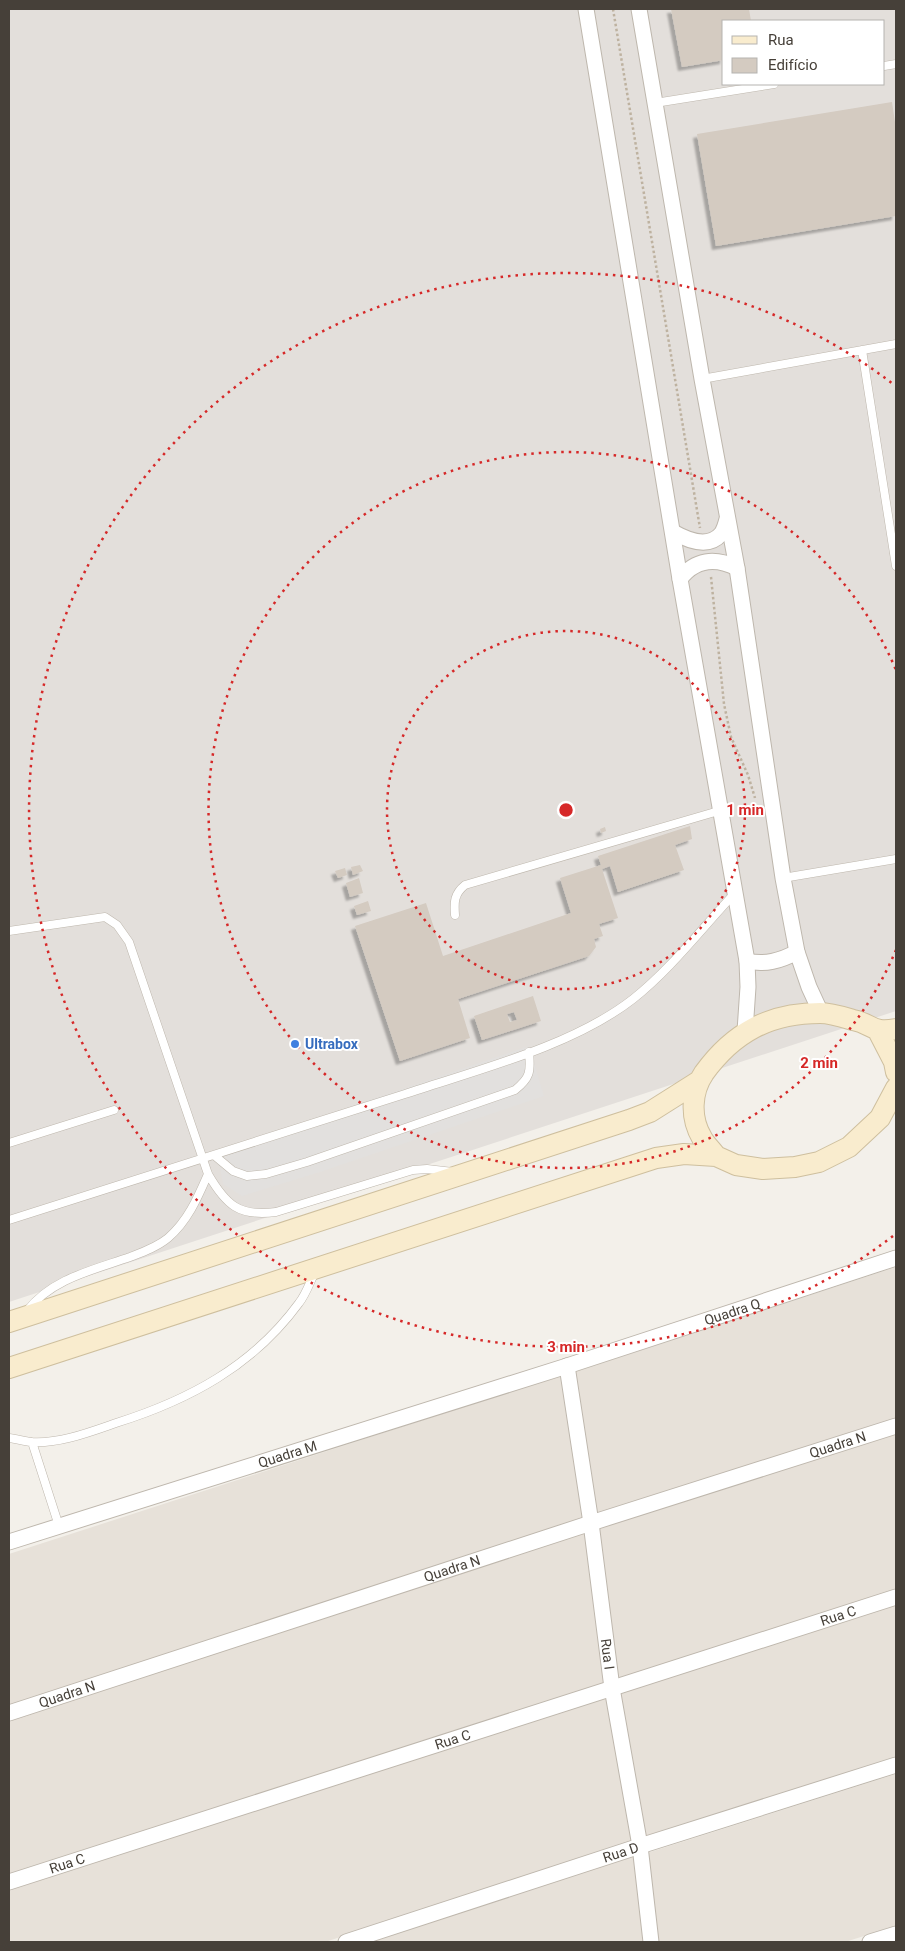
<svg xmlns="http://www.w3.org/2000/svg" width="905" height="1951" font-family="Roboto,sans-serif">
<style>
.residential{fill:#e7e1d9}
.industrial{fill:#e3dfdb;fill-rule:evenodd}
.parking{fill:#e2e0de}
.building{fill:#d4cbc1;fill-rule:evenodd;filter:url(#shadow)}
.lines{fill:none;stroke-linecap:round;stroke-linejoin:round}
.lane-casing{stroke:#beb7ad;stroke-width:9}
.street-casing{stroke:#beb7ad;stroke-width:17}
.secondary-casing{stroke:#cebf9e;stroke-width:22}
.path{stroke:#beb2a0;stroke-width:2.5;stroke-dasharray:2.5 2.5;stroke-linecap:butt}
.lane{stroke:#fff;stroke-width:8}
.street{stroke:#fff;stroke-width:15}
.secondary{stroke:#f9ecce;stroke-width:20}
.ring{fill:none;stroke:#d62828;stroke-width:2.5;stroke-dasharray:2.5 5}
.shop-dot{fill:#3f7fe0;stroke:#fff;stroke-width:2}
.labels{text-anchor:middle;dominant-baseline:central;stroke-width:4;stroke-linejoin:round;paint-order:stroke}
.shop-label{font-size:14px;font-weight:bold;fill:#366cbe;stroke:#fff;text-anchor:start}
.street-label{font-size:14px;fill:#464039;stroke:#fff}
.centre{fill:#d62828;stroke:#fff;stroke-width:2.5}
.ring-label{font-size:15px;text-anchor:middle;font-weight:bold;fill:#d62828;stroke:#fff;stroke-width:4;stroke-linejoin:round;paint-order:stroke}
</style>
<defs>
<filter id="shadow"><feDropShadow dx="-4" dy="4" stdDeviation="1" flood-color="#0004"/></filter>
</defs>
<rect width="100%" height="100%" fill="#f3f0ea"/>
<path class="residential" d="M 896,1267 L 896,1420 L 595,1516 L 574,1372 Z
M 562,1375 L 584,1518 L 9,1707 L 9,1554 Z
M 896,1433 L 896,1592 L 617,1681 L 597,1528 Z
M 585,1530 L 605,1685 L 9,1876 L 9,1718 Z
M 896,1605 L 896,1757 L 644,1837 L 619,1694 Z
M 606,1696 L 632,1842 L 325,1942 L 9,1942 L 9,1888 Z
M 896,1774 L 896,1926 L 845,1942 L 657,1942 L 647,1853 Z
M 635,1852 L 646,1942 L 361,1942 Z"/>
<path class="industrial" d="M 9,9 L 896,9 L 896,1011 L 9,1302 ZM 724,21 L 884,21 L 884,84 L 724,84 Z"/>
<path class="parking" d="M 529,1046 L 544,1096 L 320,1172 L 242,1196 L 223,1184 L 217,1152 Z"/>
<path class="building" d="M 671,9 L 749,9 L 751,21 L 724,21 L 724,60 L 682,67 Z
M 892,102 L 896,129 L 896,216 L 716,246 L 697,134 Z
M 690,826 L 692,839 L 675,845 L 684,870 L 618,892 L 610,866 L 602,869 L 618,918 L 599,924 L 603,936 L 594,939 L 596,947 L 589,956 L 458,999 L 470,1038 L 400,1061 L 355,926 L 426,903 L 443,956 L 571,913 L 560,878 L 601,865 L 598,856 Z
M 605,827 L 606,831 L 601,833 L 600,829 Z
M 360,865 L 363,871 L 353,875 L 351,867 Z
M 345,868 L 347,875 L 338,878 L 335,871 Z
M 359,878 L 363,893 L 350,897 L 346,883 Z
M 368,901 L 371,911 L 357,915 L 354,906 Z
M 533,996 L 541,1021 L 482,1040 L 474,1016 ZM 514,1012 L 517,1020 L 510,1022 L 507,1014 Z"/>
<g class="lines">
<defs>
<path id="lane" d="M 884,66 L 896,64
M 655,103 L 774,84
M 862,350 L 896,566
M 702,379 L 896,344
M 783,878 L 896,859
M 455,915 C 454,902 454,894 465,885 L 722,810
M 9,931 L 105,917 L 117,925 L 129,942 L 208,1174 C 226,1205 239,1217 276,1212 L 413,1170 L 427,1169 L 453,1172
M 9,1143 L 114,1110
M 215,1156 L 233,1171 L 247,1176 L 266,1174 L 307,1162 L 515,1090 C 530,1078 531,1072 529,1052
M 9,1220 C 141,1179 273,1137 405,1094 C 477,1070 573,1046 633,999 C 671,969 702,928 735,893
M 27,1311 C 51,1279 93,1270 130,1257 C 143,1252 157,1247 168,1238 C 188,1221 198,1197 208,1174
M 9,1438 C 16,1439 24,1441 31,1442 C 59,1444 90,1432 116,1423 C 189,1400 253,1366 299,1303 C 306,1294 310,1282 315,1272
M 32,1442 L 59,1526"/>
<g id="street">
<path d="M 586,9 L 680,579 L 747,961 L 748,987 L 745,1031"/>
<path d="M 639,9 L 702,379 L 737,568 L 783,878 L 797,952 L 809,987 L 821,1013"/>
<path d="M 673,532 C 687,540 708,549 721,534 C 724,530 726,523 727,519"/>
<path d="M 680,579 C 695,559 715,557 737,568"/>
<path d="M 747,961 C 765,965 780,961 797,952"/>
<path id="s1" d="M 567,1366 L 591,1523 L 612,1688 L 640,1846 L 651,1942"/>
<path id="s2" d="M 9,1542 L 567,1366 L 896,1258"/>
<path id="s3" d="M 9,1713 L 591,1523 L 896,1426"/>
<path id="s4" d="M 9,1882 L 896,1597"/>
<path id="s5" d="M 346,1942 L 640,1846 L 896,1765"/>
<path d="M 870,1942 L 896,1934"/>
</g>
<path id="secondary" d="M 878,1031 L 894,1062 L 896,1072
M 716,1156 C 712,1150 705,1144 702,1138 C 690,1118 691,1092 704,1073 C 733,1033 769,1013 820,1013 C 831,1013 843,1017 853,1020 C 873,1024 872,1034 896,1029
M 9,1322 L 629,1120 L 650,1112 L 699,1081
M 9,1368 L 656,1158 L 684,1154 L 716,1156 L 736,1165 L 763,1169 L 795,1167 L 819,1162 L 849,1147 L 880,1118 L 896,1088"/>
</defs>
<use href="#lane" class="lane-casing"/>
<use href="#street" class="street-casing"/>
<use href="#secondary" class="secondary-casing"/>
<path class="path" d="M 613,9 L 700,528
M 711,577 L 724,704 L 731,737 L 748,775 L 755,798"/>
<use href="#lane" class="lane"/>
<use href="#street" class="street"/>
<use href="#secondary" class="secondary"/>
</g>
<g class="ring">
<circle cx="566" cy="810" r="179"/>
<path d="M896 950A358 358 0 1 1 896 670"/>
<path d="M893 1236A537 537 0 1 1 893 384"/>
</g>
<circle class="shop-dot" cx="295" cy="1044" r="5"/>
<g class="labels">
<g class="shop-label">
<text x="305" y="1044">Ultrabox</text>
</g>
<g class="street-label">
<text stroke="none"><textPath href="#s2" startOffset="759">Quadra Q</textPath></text>
<text stroke="none"><textPath href="#s3" startOffset="871">Quadra N</textPath></text>
<text stroke="none"><textPath href="#s2" startOffset="292">Quadra M</textPath></text>
<text stroke="none"><textPath href="#s3" startOffset="466">Quadra N</textPath></text>
<text stroke="none"><textPath href="#s4" startOffset="871">Rua C</textPath></text>
<text stroke="none"><textPath href="#s1" startOffset="291">Rua I</textPath></text>
<text stroke="none"><textPath href="#s3" startOffset="61">Quadra N</textPath></text>
<text stroke="none"><textPath href="#s4" startOffset="466">Rua C</textPath></text>
<text stroke="none"><textPath href="#s5" startOffset="289">Rua D</textPath></text>
<text stroke="none"><textPath href="#s4" startOffset="61">Rua C</textPath></text>
</g>
</g>
<circle cx="566" cy="810" r="8" class="centre"/>
<g class="ring-label">
<text x="745" y="815">1 min</text>
<text x="819" y="1068">2 min</text>
<text x="566" y="1352">3 min</text>
</g>
<rect width="905" height="1951" fill="none" stroke="#464039" stroke-width="20"/>
<rect x="722" y="20" width="162" height="65" fill="#ffffff" stroke="#b5b3b0"/>
<rect x="732" y="36" width="25" height="8" fill="#f9ecce" stroke="#b5b3b0"/>
<text x="768" y="45" font-size="15" fill="#464039">Rua</text>
<rect x="732" y="58" width="25" height="15" fill="#d4cbc1" stroke="#b5b3b0"/>
<text x="768" y="70" font-size="15" fill="#464039">Edifício</text>
</svg>
